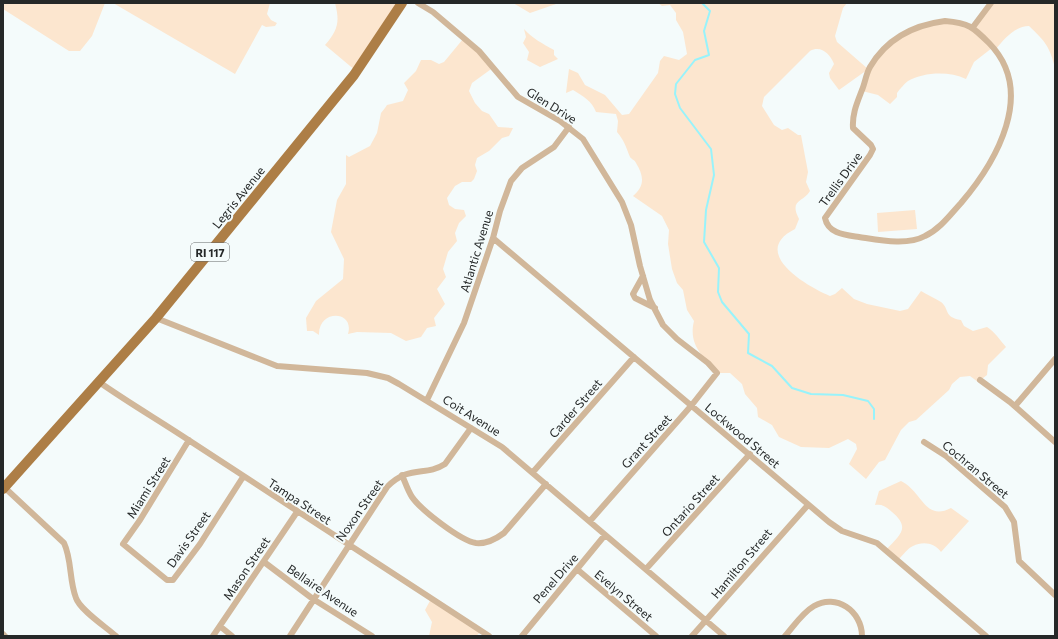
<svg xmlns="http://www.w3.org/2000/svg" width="1058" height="639" font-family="Commissioner,sans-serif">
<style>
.green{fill:#fce6cf}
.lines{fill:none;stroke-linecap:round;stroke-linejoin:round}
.stream{stroke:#98f3fb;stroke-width:2}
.street{stroke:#d1b79a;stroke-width:6}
.primary{stroke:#ad7e46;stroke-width:10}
.labels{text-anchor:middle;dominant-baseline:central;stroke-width:4;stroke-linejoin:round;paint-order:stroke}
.shield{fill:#f4fbfb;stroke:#636767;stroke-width:1}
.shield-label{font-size:11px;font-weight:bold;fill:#252828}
.street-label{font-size:12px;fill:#252828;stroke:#f4fbfb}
</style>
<rect width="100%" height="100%" fill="#f4fbfb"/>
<path class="green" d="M 3,3 L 105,3 L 92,36 L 80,51 L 69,51 L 3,9 Z
M 113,3 L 270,3 L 267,14 L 271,20 L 277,23 L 275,26 L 266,27 L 262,25 L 235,74 Z
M 335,3 L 402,3 L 356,71 L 325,45 C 338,30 340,22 335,3 Z
M 513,3 L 559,3 L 530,13 Z
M 658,3 L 847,3 L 843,8 L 835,36 L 837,42 L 868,69 L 897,36 L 944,20 L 971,25 L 990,3 L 1055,3 L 1055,68 C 1050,47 1045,41 1029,26 C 1015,26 1004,39 996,49 L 992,48 L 974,62 L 966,79 C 949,71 924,72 908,81 C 904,84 900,89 897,93 L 897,97 L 890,104 L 878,95 L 862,91 L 867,70 L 839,90 L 830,78 L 829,73 L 834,64 C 830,54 821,45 810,51 L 764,97 L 762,106 L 774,125 L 782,130 L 788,128 L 798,135 L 801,135 L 808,172 L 806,182 L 810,191 C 803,203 789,199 799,219 L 795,229 C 749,252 806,286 830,296 L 835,294 L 842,288 L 854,299 L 867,304 L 900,311 L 908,309 L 921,291 C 927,295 935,298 941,302 C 950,309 943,317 961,320 L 964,326 L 973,331 L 987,327 C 995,332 1000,340 1006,347 L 988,365 L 987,375 L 978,382 L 970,376 L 960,377 L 952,384 L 949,390 L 916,420 L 909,422 L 901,430 L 885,460 L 879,462 L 866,479 L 849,464 L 857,449 L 856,444 L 848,439 L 829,448 L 801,447 L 779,437 L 772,425 L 758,417 L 757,408 L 745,394 L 742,384 L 730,373 L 718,373 C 703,357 688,345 694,321 L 687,310 L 683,290 L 677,283 L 672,269 L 668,244 L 669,230 L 662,216 L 633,196 C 645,186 644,176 636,163 C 635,160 631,159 630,157 C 626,147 624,140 617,132 L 618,121 L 616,114 L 596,112 C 592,101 583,96 573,90 L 566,93 L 569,69 L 578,73 L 585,85 L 605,95 L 622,115 L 629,114 L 658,73 L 660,61 L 664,56 L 679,60 L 687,54 L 683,32 L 676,20 L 676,13 L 670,5 L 662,6 Z
M 524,29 C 532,38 543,44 554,50 L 554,55 L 558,59 L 540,67 L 527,60 L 529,52 L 523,43 L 526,37 Z
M 463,39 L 494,67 L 472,83 L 469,91 L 475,103 L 482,111 L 489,114 L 498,127 L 513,128 L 509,136 L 502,138 L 489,151 L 477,158 L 475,165 L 477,171 L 474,179 L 471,182 L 462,182 L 455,186 L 447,198 L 449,205 L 455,209 L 464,210 L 466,216 L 459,223 L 455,233 L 457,241 L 448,252 L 443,269 L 446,277 L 437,289 L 445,304 L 434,318 L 436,326 L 427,328 L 421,337 L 406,341 L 391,333 L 357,332 L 348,334 C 355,310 318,309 319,335 L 313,331 L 307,331 L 306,318 L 316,301 L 343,279 L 344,259 L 331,232 L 337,200 L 346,184 L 346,155 L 349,157 L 370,146 L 377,133 L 381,113 L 385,108 L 387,105 L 403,101 L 408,90 L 404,83 L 416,71 L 421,60 L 431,60 L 439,64 L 444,62 Z
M 915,210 L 917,229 L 878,232 L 877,213 Z
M 901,481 C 922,491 925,522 951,508 L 969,521 L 941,552 C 935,543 923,541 913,546 C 908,548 903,555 899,559 L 886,550 C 900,535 911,528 892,512 C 886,507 883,504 875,505 L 879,491 Z
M 431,599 L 482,631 L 476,636 L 429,636 L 432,622 L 425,610 Z"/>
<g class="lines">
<path class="stream" d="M 702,3 L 710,11 L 704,31 L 709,55 L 695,60 L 676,84 L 675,94 L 680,108 L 711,149 L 714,175 L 706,210 L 704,242 L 719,268 L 718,292 L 722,302 L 749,334 L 748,353 L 772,366 L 792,388 L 811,394 L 843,395 L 868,401 L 874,409 L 874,419"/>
<path class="street" d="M 418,3 L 433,12 L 479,51 L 518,97 L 560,121 L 583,139 L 622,202 L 631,225 L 640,266 L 650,300 L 663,325 L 677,339 L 708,363 L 717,373 L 691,406 L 590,521
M 945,21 C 969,23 973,27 989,43 C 1037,92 996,162 961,203 C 950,215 940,229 925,236 C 907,246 879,240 859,237 C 846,235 828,234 825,218 L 870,155 L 873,149 L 871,145 L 853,128 C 852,114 857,103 862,90 C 865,83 866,74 870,67 C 887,38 914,25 945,21 Z
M 973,27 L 991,3
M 493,238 L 829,522 L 842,531 L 877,543 L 986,636
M 643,276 L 633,294 L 635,298 L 655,308
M 156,318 L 277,366 L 367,373 L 388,378 L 399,384 L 502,447 L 724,636
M 980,380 L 1010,402 L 1055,442
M 99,382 C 129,403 160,421 190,441 C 290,507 390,571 489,636
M 427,400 L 464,323 L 493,238 L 500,211 L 511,181 L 522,168 L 554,147 L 569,127
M 1015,406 L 1055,359
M 189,440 L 140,520 L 123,544 L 167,580 L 173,580 L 200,544 L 243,477
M 924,442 L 946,456 L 1005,507 L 1014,522 L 1019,561 L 1055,595
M 533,472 L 634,357
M 402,475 C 405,482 408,491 412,497 C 421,510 461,541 476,543 C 486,544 496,539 504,533 L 546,484
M 4,487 L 64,543 C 72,560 69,580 76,598 C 80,610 106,627 116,636
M 264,562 L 313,599 L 372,636
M 646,569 L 750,454
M 578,570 L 656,636
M 221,627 L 232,636
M 3,634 L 5,636
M 213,636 L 297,512
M 290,636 L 387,487 C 410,464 425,477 445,464 L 471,428
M 522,636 L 605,535
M 692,636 L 808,505
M 785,636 C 794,626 802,613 814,606 C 836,593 862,611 862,636"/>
<path class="primary" d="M 3,489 L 156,318 L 354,75 L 402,3"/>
</g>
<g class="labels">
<rect class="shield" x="191" y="243" width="38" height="18" rx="3"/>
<g class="shield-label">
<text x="210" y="252">RI 117</text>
</g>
<g class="street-label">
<text transform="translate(552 105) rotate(32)">Glen Drive</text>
<text transform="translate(840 179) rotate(-54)">Trellis Drive</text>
<text transform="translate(238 197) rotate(-51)">Legris Avenue</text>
<text transform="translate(476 251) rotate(-73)">Atlantic Avenue</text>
<text transform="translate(575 408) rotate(-49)">Carder Street</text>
<text transform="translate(472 415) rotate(32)">Coit Avenue</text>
<text transform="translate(743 435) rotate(40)">Lockwood Street</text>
<text transform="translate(646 441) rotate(-48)">Grant Street</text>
<text transform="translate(976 469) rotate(40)">Cochran Street</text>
<text transform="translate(148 487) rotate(-58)">Miami Street</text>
<text transform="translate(300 501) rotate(33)">Tampa Street</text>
<text transform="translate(690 505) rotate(-48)">Ontario Street</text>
<text transform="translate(359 510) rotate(-55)">Noxon Street</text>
<text transform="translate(188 539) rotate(-55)">Davis Street</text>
<text transform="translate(741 563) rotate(-50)">Hamilton Street</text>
<text transform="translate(246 568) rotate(-56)">Mason Street</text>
<text transform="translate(555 578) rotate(-49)">Penel Drive</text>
<text transform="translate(323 590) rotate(34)">Bellaire Avenue</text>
<text transform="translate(624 595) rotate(40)">Evelyn Street</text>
</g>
</g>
<rect width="1058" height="639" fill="none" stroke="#252828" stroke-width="8"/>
</svg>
